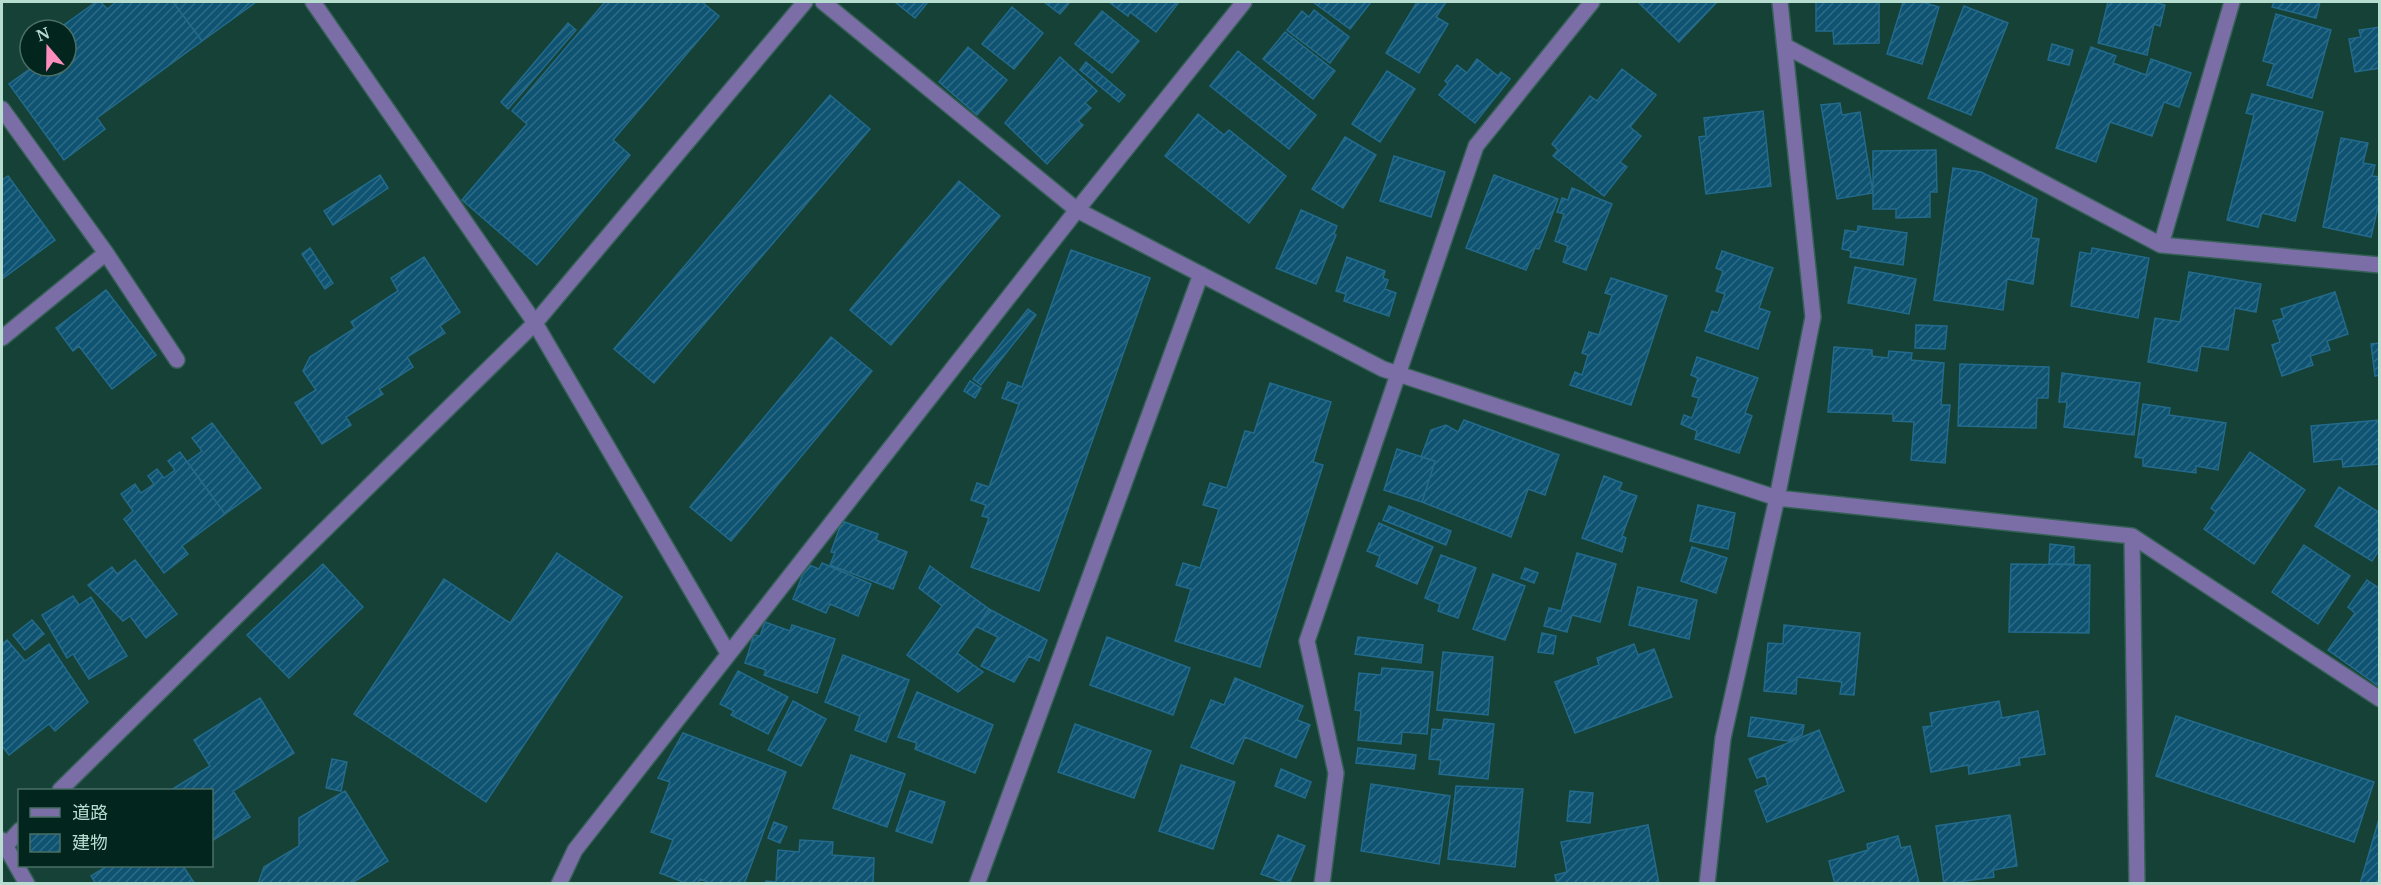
<svg xmlns="http://www.w3.org/2000/svg" width="2381" height="885" font-family="'Noto Serif','Noto Sans JP',serif">
<style>
.building{fill:url(#building-hatch);stroke:#246a8b;stroke-width:1.5}
.lines{fill:none;stroke-linecap:round;stroke-linejoin:round}
.minor-casing{stroke:#356055;stroke-width:18}
.minor{stroke:#7b6ea7;stroke-width:15}
</style>
<defs>
<pattern id="building-hatch" width="6" height="6" patternUnits="userSpaceOnUse" patternTransform="scale(1.5)"><rect width="6" height="6" fill="#0e5372"/><path d="M-1 1l2-2M0 6l6-6M5 7l2-2" fill="none" stroke="#2f6b85"/></pattern>
</defs>
<rect width="100%" height="100%" fill="#154136"/>
<path class="building" d="M 96,2 L 101,2 L 107,9 L 116,2 L 173,2 L 202,41 L 97,118 L 105,129 L 64,160 L 9,84 L 34,66 L 66,66 L 66,42 L 74,37 L 64,25 Z
M 173,2 L 256,2 L 202,41 Z
M 605,2 L 702,2 L 719,16 L 613,140 L 630,155 L 537,265 L 462,200 L 527,124 L 512,111 Z
M 895,2 L 928,2 L 915,18 Z
M 1044,2 L 1070,2 L 1060,14 Z
M 1109,2 L 1179,2 L 1156,32 L 1130,12 L 1128,16 Z
M 1313,2 L 1371,2 L 1350,29 Z
M 1417,2 L 1446,2 L 1436,17 L 1448,24 L 1419,73 L 1386,53 Z
M 1638,2 L 1717,2 L 1679,42 Z
M 1816,2 L 1879,2 L 1879,43 L 1834,44 L 1833,31 L 1816,31 Z
M 1903,2 L 1922,2 L 1939,7 L 1922,64 L 1887,54 Z
M 2108,2 L 2153,2 L 2165,5 L 2160,26 L 2154,24 L 2147,55 L 2098,43 Z
M 2274,2 L 2320,2 L 2316,18 L 2272,7 Z
M 1964,6 L 2008,23 L 1971,115 L 1928,98 Z
M 1012,7 L 1043,33 L 1014,69 L 982,44 Z
M 1314,10 L 1349,37 L 1330,63 L 1287,30 L 1302,11 L 1309,17 Z
M 1102,11 L 1139,41 L 1112,73 L 1075,44 Z
M 2276,14 L 2331,30 L 2312,98 L 2267,85 L 2274,64 L 2263,61 Z
M 568,23 L 576,30 L 508,109 L 501,102 Z
M 2380,27 L 2380,68 L 2355,72 L 2349,39 L 2361,37 L 2359,30 Z
M 1285,32 L 1335,71 L 1313,99 L 1263,59 Z
M 2052,44 L 2073,50 L 2069,65 L 2048,60 Z
M 968,47 L 1007,80 L 977,115 L 939,82 Z
M 2091,47 L 2116,56 L 2113,63 L 2146,75 L 2151,59 L 2191,73 L 2179,107 L 2164,102 L 2152,136 L 2110,122 L 2096,162 L 2056,148 Z
M 1238,51 L 1316,115 L 1289,149 L 1210,86 Z
M 1060,57 L 1097,91 L 1085,103 L 1091,108 L 1078,121 L 1083,125 L 1047,164 L 1005,123 Z
M 1477,59 L 1498,76 L 1501,72 L 1510,79 L 1475,123 L 1439,95 L 1448,84 L 1445,81 L 1457,65 L 1467,73 Z
M 1086,62 L 1125,95 L 1119,102 L 1080,70 Z
M 1622,69 L 1656,95 L 1630,127 L 1641,136 L 1620,162 L 1627,167 L 1604,196 L 1553,156 L 1558,150 L 1552,144 L 1590,96 L 1597,101 Z
M 1387,71 L 1415,89 L 1380,142 L 1352,124 Z
M 2252,94 L 2323,112 L 2295,221 L 2262,213 L 2258,227 L 2227,220 L 2254,115 L 2246,113 Z
M 830,95 L 870,129 L 654,383 L 614,349 Z
M 1840,103 L 1842,115 L 1860,112 L 1873,193 L 1837,199 L 1821,105 Z
M 1763,111 L 1771,186 L 1706,194 L 1699,137 L 1706,136 L 1704,118 Z
M 1198,114 L 1224,135 L 1229,130 L 1286,176 L 1249,223 L 1165,156 Z
M 1345,137 L 1376,155 L 1343,208 L 1312,189 Z
M 2341,138 L 2368,143 L 2363,163 L 2375,165 L 2372,176 L 2380,177 L 2380,198 L 2371,237 L 2323,227 Z
M 1936,150 L 1937,192 L 1930,192 L 1930,217 L 1896,218 L 1896,209 L 1873,209 L 1873,151 Z
M 1394,156 L 1445,172 L 1431,217 L 1380,201 Z
M 1953,168 L 1981,172 L 2037,199 L 2031,238 L 2039,239 L 2033,284 L 2007,279 L 2003,310 L 1934,300 Z
M 380,175 L 388,188 L 333,225 L 324,211 Z
M 1494,175 L 1558,199 L 1539,249 L 1535,248 L 1526,270 L 1466,248 Z
M 8,176 L 55,240 L 2,279 L 2,180 Z
M 959,181 L 1000,216 L 891,345 L 850,310 Z
M 1572,188 L 1612,204 L 1586,270 L 1563,262 L 1568,246 L 1555,241 L 1564,214 L 1557,212 L 1562,198 L 1568,200 Z
M 1301,210 L 1337,226 L 1334,234 L 1336,235 L 1316,284 L 1276,268 Z
M 1858,226 L 1907,233 L 1903,265 L 1850,257 L 1851,251 L 1842,249 L 1845,230 L 1857,232 Z
M 310,248 L 333,283 L 325,289 L 302,254 Z
M 2092,248 L 2149,258 L 2138,318 L 2071,306 L 2080,252 L 2091,254 Z
M 1071,250 L 1150,278 L 1039,591 L 971,567 L 989,518 L 982,516 L 986,505 L 971,500 L 977,483 L 989,487 L 1019,404 L 1002,398 L 1008,382 L 1022,387 Z
M 1722,251 L 1773,268 L 1759,308 L 1770,312 L 1758,349 L 1705,331 L 1712,311 L 1718,313 L 1725,294 L 1716,291 L 1723,271 L 1716,268 Z
M 424,257 L 460,312 L 440,326 L 445,333 L 407,357 L 413,367 L 379,389 L 383,394 L 346,417 L 351,425 L 322,444 L 295,403 L 316,390 L 303,371 L 310,357 L 355,328 L 351,322 L 398,291 L 391,278 Z
M 1347,257 L 1385,271 L 1383,278 L 1388,280 L 1385,289 L 1396,293 L 1389,316 L 1344,301 L 1346,294 L 1336,291 Z
M 1855,267 L 1916,279 L 1909,314 L 1848,303 Z
M 2189,272 L 2261,284 L 2256,312 L 2235,308 L 2228,350 L 2201,346 L 2197,371 L 2148,362 L 2155,318 L 2180,322 Z
M 1611,278 L 1667,296 L 1631,405 L 1570,385 L 1575,372 L 1582,375 L 1588,355 L 1582,353 L 1589,332 L 1599,335 L 1612,295 L 1605,293 Z
M 106,290 L 156,355 L 112,389 L 79,346 L 73,351 L 56,328 Z
M 2335,292 L 2348,334 L 2327,341 L 2330,350 L 2310,356 L 2313,365 L 2282,376 L 2272,345 L 2280,342 L 2273,321 L 2284,318 L 2281,309 Z
M 1028,309 L 1036,315 L 981,385 L 973,379 Z
M 1916,325 L 1947,326 L 1945,349 L 1915,348 Z
M 831,337 L 872,371 L 731,541 L 690,507 Z
M 2380,343 L 2380,375 L 2375,376 L 2371,344 Z
M 1834,347 L 1872,350 L 1872,356 L 1888,358 L 1889,351 L 1912,353 L 1911,360 L 1944,363 L 1941,405 L 1950,405 L 1945,463 L 1911,460 L 1914,422 L 1893,421 L 1893,414 L 1828,412 Z
M 1697,357 L 1758,378 L 1745,413 L 1752,416 L 1739,453 L 1695,439 L 1697,431 L 1681,424 L 1684,415 L 1692,418 L 1699,398 L 1692,396 L 1698,378 L 1691,375 Z
M 1960,364 L 2049,367 L 2048,398 L 2037,398 L 2036,428 L 1958,426 Z
M 2062,373 L 2140,383 L 2134,435 L 2064,427 L 2067,402 L 2059,402 Z
M 970,381 L 981,388 L 975,398 L 964,391 Z
M 1270,383 L 1331,402 L 1313,462 L 1323,465 L 1260,667 L 1175,641 L 1191,589 L 1176,585 L 1183,563 L 1200,568 L 1219,509 L 1203,505 L 1210,483 L 1227,488 L 1245,431 L 1254,433 Z
M 2143,404 L 2170,408 L 2169,415 L 2226,423 L 2218,470 L 2196,466 L 2196,473 L 2143,466 L 2143,458 L 2135,457 Z
M 1464,420 L 1559,455 L 1545,495 L 1528,489 L 1511,537 L 1422,502 L 1435,461 L 1421,457 L 1431,430 L 1446,425 L 1458,432 Z
M 2380,420 L 2380,464 L 2343,467 L 2342,459 L 2314,462 L 2311,426 Z
M 212,423 L 261,488 L 225,514 L 187,462 L 202,451 L 192,438 Z
M 1397,449 L 1435,461 L 1422,502 L 1384,490 Z
M 180,452 L 225,514 L 182,546 L 188,554 L 164,573 L 124,519 L 133,511 L 121,494 L 135,484 L 141,493 L 154,484 L 148,476 L 157,469 L 164,478 L 175,470 L 168,461 Z
M 2250,452 L 2305,490 L 2254,564 L 2204,529 L 2216,512 L 2211,508 Z
M 1604,476 L 1622,483 L 1619,490 L 1637,496 L 1622,536 L 1626,538 L 1622,552 L 1582,538 Z
M 2339,487 L 2380,513 L 2380,549 L 2372,561 L 2315,526 Z
M 1698,505 L 1735,513 L 1728,549 L 1690,541 Z
M 1389,506 L 1451,531 L 1446,545 L 1383,520 Z
M 842,521 L 878,534 L 876,540 L 907,552 L 893,589 L 830,565 L 835,553 L 831,552 Z
M 1379,523 L 1433,547 L 1417,584 L 1376,566 L 1380,556 L 1367,551 Z
M 2050,544 L 2074,547 L 2074,564 L 2049,564 Z
M 2304,545 L 2350,576 L 2318,624 L 2272,592 Z
M 1692,547 L 1727,558 L 1716,593 L 1681,581 Z
M 557,553 L 622,597 L 486,802 L 354,714 L 444,579 L 510,623 Z
M 1577,553 L 1616,564 L 1600,622 L 1572,615 L 1567,632 L 1544,626 L 1549,608 L 1561,611 Z
M 1441,555 L 1476,568 L 1458,618 L 1438,611 L 1440,604 L 1425,598 Z
M 135,560 L 177,614 L 146,638 L 130,616 L 123,621 L 88,585 L 112,567 L 117,574 Z
M 822,563 L 871,584 L 858,616 L 830,604 L 826,613 L 793,599 L 807,564 L 819,569 Z
M 323,564 L 363,607 L 289,678 L 247,635 Z
M 2011,564 L 2090,565 L 2089,633 L 2009,632 Z
M 930,566 L 989,609 L 957,653 L 983,672 L 958,692 L 907,655 L 942,606 L 919,588 Z
M 1525,568 L 1538,573 L 1534,583 L 1521,578 Z
M 1493,574 L 1525,586 L 1505,640 L 1473,629 Z
M 2367,580 L 2380,589 L 2380,687 L 2328,650 L 2355,613 L 2348,607 Z
M 1638,587 L 1697,600 L 1689,639 L 1629,625 Z
M 73,596 L 79,605 L 91,597 L 127,656 L 89,679 L 73,654 L 67,658 L 42,615 Z
M 989,609 L 1047,640 L 1039,661 L 1029,656 L 1014,682 L 981,666 L 998,637 L 977,627 Z
M 32,620 L 44,634 L 25,650 L 13,635 Z
M 765,622 L 790,631 L 792,625 L 835,639 L 817,693 L 764,675 L 766,670 L 745,663 L 754,635 L 760,636 Z
M 1784,625 L 1860,633 L 1854,695 L 1840,694 L 1842,682 L 1797,677 L 1796,694 L 1764,691 L 1768,643 L 1783,644 Z
M 1542,633 L 1556,636 L 1553,654 L 1538,652 Z
M 1107,637 L 1190,668 L 1173,715 L 1090,685 Z
M 1358,637 L 1423,645 L 1421,663 L 1355,654 Z
M 7,640 L 25,661 L 49,644 L 88,702 L 55,731 L 49,724 L 9,755 L 2,746 L 2,644 Z
M 1634,644 L 1638,655 L 1654,649 L 1672,697 L 1575,733 L 1555,682 L 1599,665 L 1597,658 Z
M 1443,652 L 1493,657 L 1488,715 L 1437,710 Z
M 843,655 L 909,680 L 886,742 L 855,730 L 860,716 L 825,702 Z
M 1382,668 L 1433,672 L 1427,734 L 1402,732 L 1401,744 L 1358,740 L 1361,711 L 1355,710 L 1359,673 L 1381,675 Z
M 738,671 L 788,697 L 768,734 L 731,715 L 734,711 L 720,704 Z
M 1235,678 L 1303,706 L 1297,720 L 1310,725 L 1296,758 L 1245,737 L 1233,764 L 1191,747 L 1211,700 L 1224,705 Z
M 917,692 L 993,725 L 975,773 L 915,749 L 917,743 L 898,737 Z
M 260,698 L 294,753 L 233,791 L 250,817 L 212,841 L 212,790 L 171,790 L 210,766 L 194,740 Z
M 793,701 L 826,719 L 801,766 L 768,750 Z
M 1999,701 L 2002,718 L 2038,711 L 2045,754 L 2019,758 L 2020,765 L 1969,774 L 1968,765 L 1931,772 L 1923,727 L 1932,726 L 1930,713 Z
M 2176,716 L 2374,782 L 2354,842 L 2156,776 Z
M 1751,717 L 1804,725 L 1802,735 L 1789,741 L 1748,736 Z
M 1444,719 L 1494,724 L 1488,779 L 1439,774 L 1441,760 L 1429,759 L 1432,729 L 1442,730 Z
M 1075,724 L 1151,751 L 1134,798 L 1058,772 Z
M 1819,730 L 1844,791 L 1767,822 L 1755,791 L 1768,785 L 1765,775 L 1757,778 L 1749,759 Z
M 683,733 L 786,772 L 744,884 L 713,884 L 700,879 L 698,884 L 688,884 L 660,873 L 673,840 L 651,832 L 670,782 L 658,778 Z
M 1358,748 L 1416,755 L 1414,769 L 1356,763 Z
M 851,755 L 905,774 L 887,827 L 833,808 Z
M 332,759 L 347,762 L 341,791 L 326,788 Z
M 1181,765 L 1235,782 L 1213,849 L 1159,831 Z
M 1281,769 L 1311,782 L 1305,798 L 1275,786 Z
M 1371,784 L 1450,796 L 1439,864 L 1361,851 Z
M 1456,786 L 1523,789 L 1515,867 L 1448,859 Z
M 345,791 L 388,861 L 350,884 L 258,884 L 264,867 L 299,846 L 299,818 Z
M 910,791 L 945,802 L 932,843 L 896,831 Z
M 1570,791 L 1593,793 L 1590,823 L 1567,821 Z
M 2010,815 L 2017,866 L 1993,870 L 1994,877 L 1944,884 L 1936,826 Z
M 2379,819 L 2380,884 L 2360,884 Z
M 774,822 L 787,827 L 780,843 L 768,838 Z
M 1648,825 L 1659,884 L 1557,884 L 1555,875 L 1567,872 L 1561,842 Z
M 1278,835 L 1305,846 L 1289,884 L 1261,874 Z
M 1898,836 L 1901,848 L 1910,846 L 1919,883 L 1835,884 L 1829,861 L 1868,850 L 1867,844 Z
M 800,840 L 833,842 L 832,855 L 874,858 L 873,884 L 766,884 L 766,881 L 776,882 L 778,850 L 799,852 Z
M 107,866 L 183,866 L 195,884 L 96,884 L 91,876 Z"/>
<g class="lines">
<defs>
<path id="minor" d="M 313,2 L 535,323 L 728,653
M 823,2 L 1077,210 L 1383,369 L 1777,498 L 2132,536 L 2380,699
M 1785,46 L 2161,245 L 2380,265
M 2,109 L 106,253 L 2,338
M 2161,245 L 2232,2
M 106,253 L 177,360
M 2132,536 L 2137,884
M 60,790 L 535,323 L 805,2
M 2,840 L 27,884
M 2,850 L 20,830
M 559,884 L 575,850 L 1077,210 L 1244,2
M 977,884 L 1201,274
M 1322,884 L 1336,773 L 1307,641 L 1476,146 L 1592,2
M 1707,884 L 1723,738 L 1777,498 L 1813,317 L 1780,2"/>
</defs>
<use href="#minor" class="minor-casing"/>
<use href="#minor" class="minor"/>
</g>
<rect width="2381" height="885" fill="none" stroke="#b7ddd1" stroke-width="6"/>
<rect x="18" y="789" width="195" height="78" fill="#02261e" stroke="#4a6f66" stroke-width="1.5"/>
<rect x="30" y="808" width="30" height="9" fill="#7b6ea7" stroke="#4a6f66" stroke-width="1.5"/>
<text x="72" y="819" font-size="18" fill="#b7ddd1">道路</text>
<rect x="30" y="834" width="30" height="18" fill="url(#building-hatch)" stroke="#4a6f66" stroke-width="1.5"/>
<text x="72" y="849" font-size="18" fill="#b7ddd1">建物</text>
<g transform="translate(48 48) rotate(340)"><circle r="28" fill="#02261e" stroke="#4a6f66" stroke-width="1.5"/>
<path d="M0-4.5L10 22L0 15L-10 22Z" fill="#fd8ebe"/>
<text y="-9" font-size="16" font-weight="bold" text-anchor="middle" fill="#b7ddd1">N</text>
</g>
</svg>
